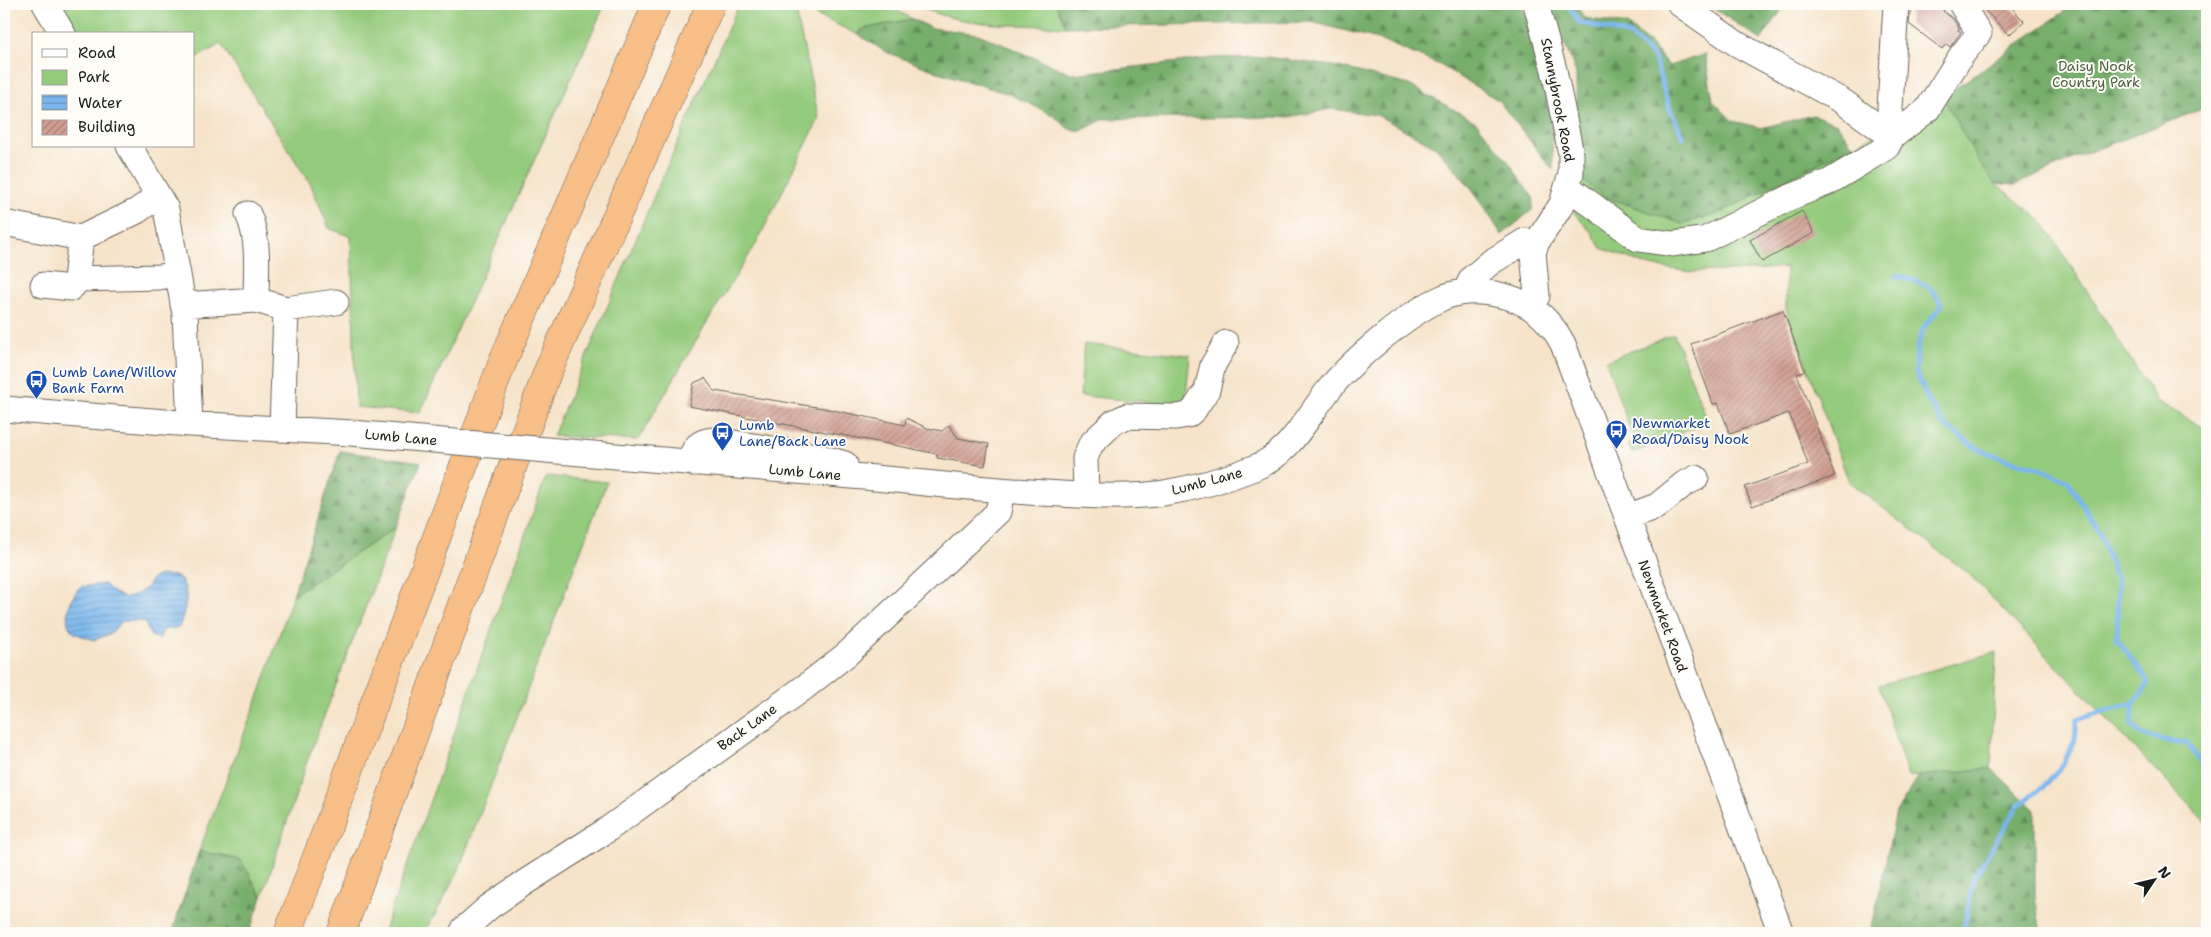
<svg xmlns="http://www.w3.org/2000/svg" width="2211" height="937" font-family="'Shantell Sans',sans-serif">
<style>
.green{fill:#94ca7c;stroke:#58734c}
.forest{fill:url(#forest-firs);stroke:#4a6544}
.water{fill:url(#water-rules);stroke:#4b6984}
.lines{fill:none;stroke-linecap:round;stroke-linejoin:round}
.stream{stroke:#7ab6ec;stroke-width:5}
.building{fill:url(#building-hatch)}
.minor-casing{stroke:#686259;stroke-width:27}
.highway-casing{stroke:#686259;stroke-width:29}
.minor{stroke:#fff;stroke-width:25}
.highway{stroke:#f7be87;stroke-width:28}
.minor-bridge-casing{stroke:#686259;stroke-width:27;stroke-linecap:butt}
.minor-bridge{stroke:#fff;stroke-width:25}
.labels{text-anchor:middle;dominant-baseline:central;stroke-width:4;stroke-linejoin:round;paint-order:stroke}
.park-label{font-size:14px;fill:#4c6242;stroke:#fdfcf7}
.street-label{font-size:14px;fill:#1c1c1c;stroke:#fdfcf7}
.transit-label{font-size:14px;fill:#164399;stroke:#fdfcf7;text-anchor:start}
</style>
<defs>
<pattern id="forest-firs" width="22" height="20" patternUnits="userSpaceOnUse" patternTransform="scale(1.25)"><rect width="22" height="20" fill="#77ae6c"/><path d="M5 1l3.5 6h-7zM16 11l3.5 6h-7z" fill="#618d58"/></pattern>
<pattern id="water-rules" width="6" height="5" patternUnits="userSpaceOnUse" patternTransform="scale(1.25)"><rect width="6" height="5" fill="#7ab6ec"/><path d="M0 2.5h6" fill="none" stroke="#6393be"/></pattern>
<pattern id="building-hatch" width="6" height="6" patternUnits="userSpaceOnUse" patternTransform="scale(1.25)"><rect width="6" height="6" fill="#d09d90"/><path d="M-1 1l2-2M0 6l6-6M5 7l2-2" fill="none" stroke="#a87f75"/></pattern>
</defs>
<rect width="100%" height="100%" fill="#fdfcf7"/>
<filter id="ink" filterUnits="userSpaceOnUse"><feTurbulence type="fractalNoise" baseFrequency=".02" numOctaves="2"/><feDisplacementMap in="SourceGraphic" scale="10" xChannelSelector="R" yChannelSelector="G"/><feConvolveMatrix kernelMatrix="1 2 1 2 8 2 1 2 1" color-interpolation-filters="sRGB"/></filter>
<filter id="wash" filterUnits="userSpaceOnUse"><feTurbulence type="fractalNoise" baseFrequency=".0096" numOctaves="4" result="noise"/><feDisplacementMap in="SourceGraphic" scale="20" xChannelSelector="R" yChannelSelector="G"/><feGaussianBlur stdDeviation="1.12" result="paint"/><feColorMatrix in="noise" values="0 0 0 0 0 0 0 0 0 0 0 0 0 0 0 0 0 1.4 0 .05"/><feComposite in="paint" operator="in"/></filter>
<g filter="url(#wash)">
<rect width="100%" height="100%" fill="#f6e3c9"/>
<path class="green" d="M 59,4 L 605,4 L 420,413 L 356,407 L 351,237 L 329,228 L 311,185 L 221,44 L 194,59 L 194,34 L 77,34 Z
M 739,4 L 886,4 L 912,19 L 863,29 L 857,34 L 805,10 L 796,11 L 819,119 L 756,244 L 710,317 L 638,440 L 553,436 L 657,189 Z
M 915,4 L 1056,4 L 1066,27 C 1018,24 958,28 915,4 Z
M 2075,4 L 2207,4 L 2207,107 L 2081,155 L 2015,185 L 1995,183 L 2043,222 L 2157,401 L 2207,430 L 2207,824 L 1968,573 L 1849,482 L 1786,309 L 1786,267 L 1756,270 L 1692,272 L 1650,266 L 1601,248 L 1592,233 L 1574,213 L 1577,176 L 1682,224 L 1717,214 L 1853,146 L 1943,97 Z
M 1674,334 L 1708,422 L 1632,453 L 1628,444 L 1634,441 L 1606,361 Z
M 1084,344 L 1190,355 L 1185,405 L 1080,396 Z
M 546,476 L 607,482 L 457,874 L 425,933 L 383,933 Z
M 396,527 L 306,764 L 262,897 L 241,860 L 199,851 L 260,692 L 293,595 Z
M 1996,652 L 1991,768 L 1908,777 L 1879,685 Z"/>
<path class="forest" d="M 1056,4 L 1521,4 L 1532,29 L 1552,124 L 1553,170 L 1498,100 L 1440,65 L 1378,39 L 1311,22 L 1066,27 Z
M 1549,4 L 1575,4 L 1585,18 L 1627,25 L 1650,43 L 1669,66 L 1705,54 L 1713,101 L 1733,121 L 1761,128 L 1813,115 L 1837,124 L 1853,146 L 1717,214 L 1682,224 L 1604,196 L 1577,176 L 1576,73 Z
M 1707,4 L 1786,4 L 1761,40 Z
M 2075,4 L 2207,4 L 2207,107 L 2081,155 L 2015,185 L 1995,183 L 1980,164 L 1943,97 Z
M 912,19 L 932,28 L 978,34 L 1073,74 L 1213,58 L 1267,57 L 1339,67 L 1409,85 L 1476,122 L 1507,160 L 1534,199 L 1532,210 L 1502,235 L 1472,189 L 1436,147 L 1377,115 L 1331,109 L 1288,117 L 1104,119 L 1081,131 L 1069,129 L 1053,115 L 1009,94 L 938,72 L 886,52 L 857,34 L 863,29 Z
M 340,451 L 421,462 L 396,527 L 293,595 Z
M 1991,768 L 2035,810 L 2035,896 L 2041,933 L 1868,933 L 1873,923 L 1896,812 L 1919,776 Z
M 199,851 L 241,860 L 262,897 L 249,933 L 172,933 Z"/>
<path class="water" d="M 161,575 C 166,576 173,575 177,577 C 193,587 184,614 179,627 L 163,630 L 159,639 L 151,636 L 144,621 L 122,621 L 110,634 L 94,640 C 89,638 81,636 75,633 C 59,623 71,597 80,587 L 105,584 L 114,593 L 126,598 C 131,596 138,594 142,591 C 151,585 149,577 161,575 Z"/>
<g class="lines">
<path class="stream" d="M 1567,4 L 1579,22 L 1630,35 L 1654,57 L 1669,107 L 1683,137
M 1896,276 C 1919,282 1931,282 1942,305 L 1924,327 L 1917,349 L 1916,372 L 1926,396 L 1943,424 L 1976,448 L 2010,461 L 2037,467 L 2068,481 L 2101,535 L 2118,584 L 2117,639 L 2149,683 L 2134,703 L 2131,723 L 2142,735 L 2177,743 L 2186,742 L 2201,762 L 2207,776
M 1963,933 L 1974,877 L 2018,806 L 2048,783 L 2064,763 L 2075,740 L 2077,719 L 2134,703"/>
</g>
<g id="blocks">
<path class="building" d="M 1917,4 L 1947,4 L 1943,11 L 1953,19 L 1959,28 L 1958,30 L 1961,32 L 1950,47 L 1946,44 L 1942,49 L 1909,24 L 1910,13 Z
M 1979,4 L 2008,4 L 2024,21 L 2009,35 Z
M 1802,211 L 1814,233 L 1762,262 L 1750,240 Z
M 1783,310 L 1805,371 L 1797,374 L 1835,476 L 1752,506 L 1745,487 L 1808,464 L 1789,413 L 1730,434 L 1718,403 L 1713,404 L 1691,344 Z
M 705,378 L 714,391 L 823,408 L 905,425 L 906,418 L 927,428 L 942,431 L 949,425 L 958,438 L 989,444 L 985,466 L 937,458 L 937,454 L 899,446 L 689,406 L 694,383 Z"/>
</g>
</g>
<g filter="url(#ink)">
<use href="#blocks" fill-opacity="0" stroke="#686259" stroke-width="1"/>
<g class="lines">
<defs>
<path id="minor" d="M 45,4 L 63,34
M 1680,4 L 1737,44 L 1842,101 L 1892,137
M 1892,137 L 1890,108 L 1896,4
M 129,146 L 166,209 L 185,314 L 190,424
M 1568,187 L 1638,239 L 1673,244 L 1706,239 L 1791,197 L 1829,182 L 1887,147 L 1892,137 L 1927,110 L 1961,56 L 1979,33 L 1961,4
M 248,214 C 260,240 256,272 256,300 L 286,309
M 4,223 L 81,238 L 137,211 L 158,196
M 76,279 L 81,238
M 43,285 L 71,288 L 75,284 L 76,279 L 159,277 L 178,274
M 1465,292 L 1472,278 L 1491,262 L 1525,241 L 1537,242
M 183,305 L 256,300
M 1532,307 L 1537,296 L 1533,252 L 1537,242 L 1562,204 L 1571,173 L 1571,154 L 1554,70 L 1536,4
M 4,409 L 190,424 L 352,433
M 282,429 L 286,309 L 336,302
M 627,457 C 709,464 792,470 875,478 C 937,484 998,491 1061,494 C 1094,496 1131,498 1164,493 C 1194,488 1226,479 1254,468 C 1291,454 1307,416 1331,387 C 1354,359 1407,314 1440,299 C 1456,291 1477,290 1495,294 C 1526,299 1549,317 1563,344 L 1781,933
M 691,463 C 692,448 698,441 714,440 L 817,456 L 845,464
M 1086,495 L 1085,458 L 1091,444 L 1114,422 L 1127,416 L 1176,417 L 1188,415 L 1194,410 L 1207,390 L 1213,365 L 1226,343
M 1627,517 L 1657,506 L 1684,484 L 1696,478
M 462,933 L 464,929 L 489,907 L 524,883 L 604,832 L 805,687 L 847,654 L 998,512 L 1002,491"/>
<path id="highway" d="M 288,933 L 503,361 L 657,4
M 341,933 L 547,373 L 711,4"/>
</defs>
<use href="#minor" class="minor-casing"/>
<use href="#highway" class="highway-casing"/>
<use href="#minor" class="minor"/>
<use href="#highway" class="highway"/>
<defs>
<path id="minor-bridge" d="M 352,433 L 627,457"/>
</defs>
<use href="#minor-bridge" class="minor-bridge-casing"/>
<use href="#minor-bridge" class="minor-bridge"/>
</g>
</g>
<defs>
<symbol id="bus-pin" viewBox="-11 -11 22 30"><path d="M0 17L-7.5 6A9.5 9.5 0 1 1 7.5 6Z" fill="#1a4fb4" stroke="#fdfcf7"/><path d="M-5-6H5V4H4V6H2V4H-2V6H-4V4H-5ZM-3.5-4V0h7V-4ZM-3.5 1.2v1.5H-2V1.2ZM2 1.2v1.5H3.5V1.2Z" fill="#fff"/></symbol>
</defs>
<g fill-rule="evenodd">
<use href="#bus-pin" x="24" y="368" width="25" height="34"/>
<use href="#bus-pin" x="1604" y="418" width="25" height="34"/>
<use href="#bus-pin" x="710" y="420" width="25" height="34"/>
</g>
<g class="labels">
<g class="park-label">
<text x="2096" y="66">Daisy Nook<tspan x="2096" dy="16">Country Park</tspan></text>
</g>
<g class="street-label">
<text transform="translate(1558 100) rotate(79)">Stannybrook Road</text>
<text transform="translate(401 437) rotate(5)">Lumb Lane</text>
<text transform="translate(805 472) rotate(5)">Lumb Lane</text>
<text transform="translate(1207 481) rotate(-15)">Lumb Lane</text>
<text transform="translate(1663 616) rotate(70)">Newmarket Road</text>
<text transform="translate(747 727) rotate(-36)">Back Lane</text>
</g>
<g class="transit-label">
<text x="52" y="372">Lumb Lane/Willow<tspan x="52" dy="16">Bank Farm</tspan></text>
<text x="1632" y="423">Newmarket<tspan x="1632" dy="16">Road/Daisy Nook</tspan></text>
<text x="739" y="425">Lumb<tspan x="739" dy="16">Lane/Back Lane</tspan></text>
</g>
</g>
<rect width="2211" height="937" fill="none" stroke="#fdfcf7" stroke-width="20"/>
<rect x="32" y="32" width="162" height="115" fill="#fdfcf7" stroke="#a3a29f"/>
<rect x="42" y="49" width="25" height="8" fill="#ffffff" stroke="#a3a29f"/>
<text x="78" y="58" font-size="15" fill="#1c1c1c">Road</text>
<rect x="42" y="70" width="25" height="15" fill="#94ca7c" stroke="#a3a29f"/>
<text x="78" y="82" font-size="15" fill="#1c1c1c">Park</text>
<rect x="42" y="95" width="25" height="15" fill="url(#water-rules)" stroke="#a3a29f"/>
<text x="78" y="108" font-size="15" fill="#1c1c1c">Water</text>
<rect x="42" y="120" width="25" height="15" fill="url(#building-hatch)" stroke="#a3a29f"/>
<text x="78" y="132" font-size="15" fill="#1c1c1c">Building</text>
<g transform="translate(2154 880) rotate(55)" stroke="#fdfcf7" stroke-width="4" paint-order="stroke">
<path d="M0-4L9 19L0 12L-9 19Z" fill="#1c1c1c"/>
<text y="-8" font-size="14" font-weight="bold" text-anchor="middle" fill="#1c1c1c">N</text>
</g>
</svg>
